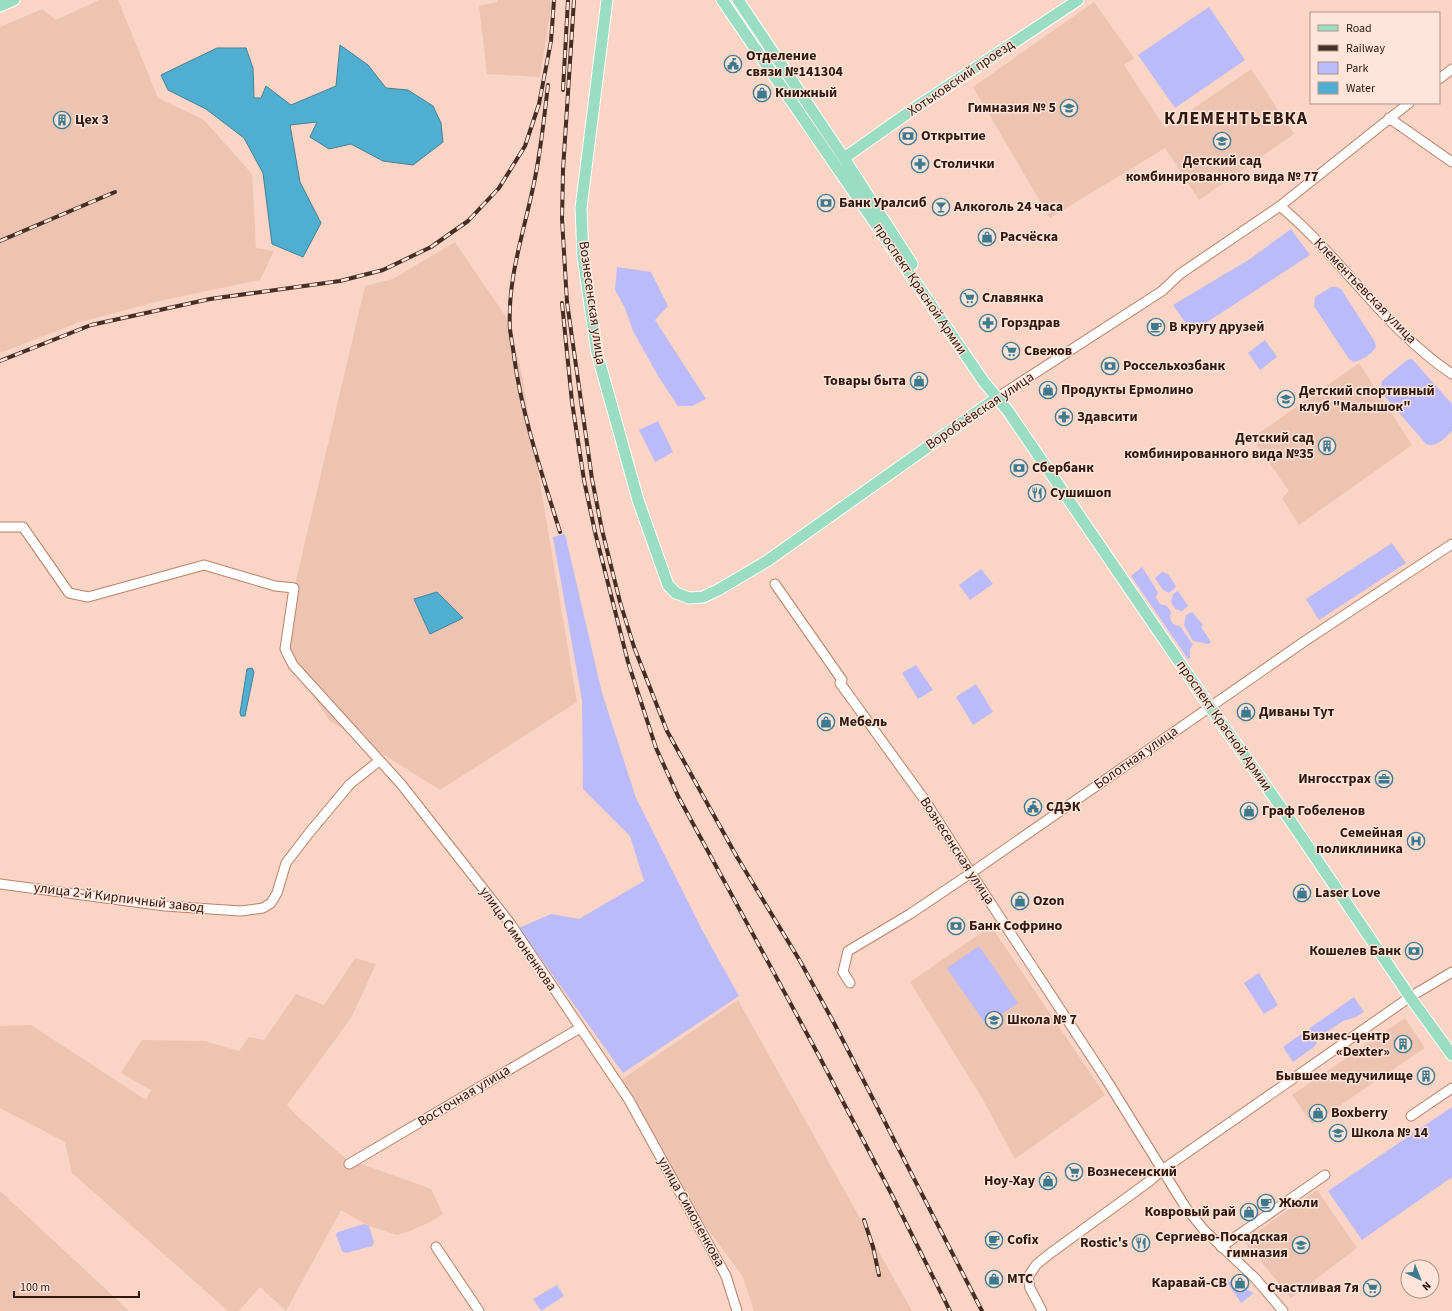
<svg xmlns="http://www.w3.org/2000/svg" width="1452" height="1311" font-family="'Source Sans 3',sans-serif">
<style>
.built{fill:#edc4b2}
.green{fill:#bbbbfc}
.water{fill:#50aed0;stroke:#468196}
.lines{fill:none;stroke-linecap:round;stroke-linejoin:round}
.minor-casing{stroke:#ba8168;stroke-width:11}
.major-casing{stroke:#fff;stroke-width:13}
.minor{stroke:#fff;stroke-width:9}
.major{stroke:#9bddc2;stroke-width:11}
.rail-casing{stroke:#462e24;stroke-width:4}
.rail{stroke:#fee4d9;stroke-width:2.5;stroke-dasharray:8;stroke-linecap:butt}
.labels{text-anchor:middle;dominant-baseline:central;stroke-width:3;stroke-linejoin:round;paint-order:stroke}
.poi-label{font-size:14px;font-weight:bold;fill:#2f190f;stroke:#fee4d9;text-anchor:start}
.street-label{font-size:14px;fill:#2f190f;stroke:#fee4d9}
.district-label{font-size:18px;font-weight:bold;letter-spacing:1px;fill:#2f190f;stroke:#fee4d9}
</style>
<rect width="100%" height="100%" fill="#fad4c4"/>
<path class="built" d="M 99,0 L 118,0 L 158,98 L 204,120 L 252,174 L 256,248 L 274,251 L 260,280 L 159,301 L 77,323 L 0,353 L 0,27 L 42,9 L 56,20 Z
M 498,0 L 550,0 L 551,6 L 540,77 L 487,74 L 479,6 L 498,2 Z
M 1094,2 L 1134,58 L 1124,65 L 1165,128 L 1251,69 L 1294,134 L 1199,200 L 1165,148 L 1050,218 L 973,87 Z
M 455,242 L 506,317 L 520,365 L 577,702 L 440,790 L 330,721 L 282,650 L 295,585 L 365,286 L 393,279 Z
M 1359,363 L 1412,445 L 1299,525 L 1282,498 L 1289,491 L 1252,438 Z
M 991,926 L 1105,1095 L 1015,1159 L 982,1098 L 910,982 Z
M 355,958 L 376,964 L 351,1018 L 287,1105 L 297,1116 L 345,1158 L 431,1189 L 443,1214 L 430,1222 L 410,1231 L 397,1235 L 369,1226 L 341,1210 L 286,1311 L 260,1287 L 239,1311 L 228,1311 L 72,1173 L 65,1142 L 0,1108 L 0,1026 L 31,1025 L 146,1100 L 151,1090 L 121,1073 L 142,1040 L 204,1041 L 239,1051 L 249,1037 L 264,1040 L 296,994 L 324,1005 Z
M 738,1000 L 912,1311 L 754,1311 L 743,1277 L 677,1187 L 621,1080 Z
M 1405,1018 L 1425,1048 L 1312,1124 L 1292,1095 Z
M 1317,1190 L 1357,1248 L 1291,1298 L 1244,1241 Z
M 0,1191 L 111,1294 L 129,1311 L 0,1311 Z"/>
<path class="green" d="M 1209,7 L 1245,60 L 1175,108 L 1138,55 Z
M 1291,229 L 1310,255 L 1192,332 L 1173,305 L 1250,259 Z
M 617,267 L 651,272 L 668,306 L 655,320 L 706,399 L 692,406 L 678,406 L 658,376 L 633,331 L 625,308 L 615,290 Z
M 1331,287 L 1336,287 L 1341,289 L 1375,342 L 1376,347 C 1372,354 1362,360 1354,362 L 1349,359 L 1314,306 L 1315,297 Z
M 1265,340 L 1277,357 L 1260,370 L 1248,353 Z
M 1412,359 L 1452,404 L 1452,431 C 1444,438 1437,448 1426,444 L 1381,392 L 1381,386 L 1382,381 L 1407,360 Z
M 658,421 L 673,452 L 655,462 L 639,430 Z
M 565,534 L 602,693 L 636,798 L 701,928 L 739,996 L 623,1073 L 519,928 L 551,914 L 579,919 L 644,881 L 630,836 L 583,789 L 582,700 L 553,537 Z
M 1392,543 L 1406,563 L 1319,620 L 1306,599 Z
M 1142,567 L 1158,592 L 1156,598 L 1160,604 L 1167,606 L 1171,612 L 1170,618 L 1173,624 L 1180,626 L 1193,645 L 1190,649 L 1190,658 L 1188,659 L 1131,576 Z
M 981,569 L 993,584 L 970,600 L 959,585 Z
M 1162,572 L 1168,574 L 1176,586 L 1174,589 L 1169,593 L 1163,590 L 1155,578 Z
M 1178,591 L 1188,606 L 1182,611 L 1175,609 L 1171,602 L 1173,594 Z
M 1192,612 L 1203,625 L 1201,627 L 1211,642 L 1209,644 L 1193,641 L 1184,625 L 1186,615 Z
M 916,665 L 933,690 L 918,699 L 902,673 Z
M 976,684 L 993,712 L 973,725 L 956,697 Z
M 979,946 L 1018,1003 L 986,1025 L 947,968 Z
M 1259,973 L 1278,1005 L 1264,1014 L 1244,983 Z
M 1354,997 L 1364,1012 L 1356,1017 L 1343,1021 L 1322,1035 L 1314,1047 L 1293,1062 L 1283,1047 Z
M 1452,1107 L 1452,1177 L 1362,1240 L 1328,1191 Z
M 364,1224 L 369,1226 L 374,1243 L 372,1246 L 346,1253 L 342,1251 L 336,1235 L 338,1232 Z
M 1226,1280 L 1254,1293 L 1241,1303 Z
M 557,1285 L 564,1296 L 541,1311 L 533,1299 Z"/>
<path class="water" d="M 340,45 L 368,65 L 386,88 L 408,90 L 433,106 L 441,123 L 443,142 L 413,165 L 383,161 L 351,144 L 329,149 L 310,137 L 317,122 L 290,125 L 300,182 L 321,223 L 303,257 L 272,244 L 263,173 L 244,138 L 206,109 L 168,90 L 161,75 L 217,48 L 246,48 L 253,68 L 254,98 L 261,98 L 266,86 L 291,105 L 336,86 Z
M 437,592 L 463,618 L 430,634 L 414,599 Z
M 252,668 L 254,672 L 245,716 L 241,716 L 240,713 L 247,669 Z"/>
<g class="lines">
<defs>
<path id="minor" d="M 1439,79 L 1452,69
M 1389,118 L 1452,162
M 1280,206 C 1341,257 1385,329 1452,374
M 998,397 L 1162,291 L 1180,274 L 1280,206 L 1409,103
M 0,527 L 23,527 L 69,593 L 88,597 L 204,565 L 275,586 L 294,588 L 285,649 L 293,665 L 401,784 L 510,923 L 629,1100 L 726,1276 L 737,1311
M 775,584 L 842,680 L 840,683 L 924,799 L 971,873 L 1106,1079 L 1186,1208 L 1204,1230 L 1255,1278 L 1283,1311
M 0,884 L 165,906 L 241,911 L 263,908 L 271,903 L 277,893 L 286,863 L 309,833 L 350,784 L 379,761
M 850,983 L 843,972 L 848,951 L 910,914 L 971,873 L 1305,641 L 1452,544
M 1411,1116 L 1452,1088
M 349,1164 L 580,1028
M 436,1247 L 479,1311
M 1221,1247 L 1325,1175
M 1042,1311 L 1030,1288 L 1028,1277 L 1036,1265 L 1048,1255 L 1151,1180 L 1162,1170 L 1410,997 L 1452,972"/>
<path id="major" d="M 607,0 L 581,208 L 583,257 L 597,353 L 638,500 L 668,585 L 676,593 L 689,598 L 703,597 L 718,590 L 767,561 L 998,397
M 722,0 L 984,382 L 1008,411 L 1210,707 L 1290,820 L 1410,997 L 1452,1055
M 738,0 L 844,158 L 912,264
M 0,6 L 14,0
M 844,158 L 915,108 L 1078,0"/>
</defs>
<use href="#minor" class="minor-casing"/>
<use href="#major" class="major-casing"/>
<use href="#minor" class="minor"/>
<use href="#major" class="major"/>
<defs>
<path id="rail" d="M 574,0 L 563,170 L 562,219 L 567,302 L 592,479 L 602,530 L 620,602 L 634,647 L 667,731 L 737,857 L 800,961 L 834,1023 L 982,1311
M 548,85 C 544,118 541,151 534,183 C 524,232 507,279 510,329 C 511,338 513,347 514,356 C 522,416 542,474 560,532
M 563,90 L 568,0
M 0,241 L 115,192
M 562,303 L 572,402 L 584,480 L 595,532 L 628,662 L 656,748 L 678,796 L 819,1056 L 893,1197 L 950,1311
M 0,361 L 91,325 L 210,299 L 340,281 L 383,270 L 431,247 L 468,221 L 499,188 L 525,146 L 539,104 L 551,41 L 554,0
M 864,1220 L 873,1247 L 879,1275"/>
</defs>
<use href="#rail" class="rail-casing"/>
<use href="#rail" class="rail"/>
</g>
<defs>
<symbol id="civic-ring" viewBox="-11 -11 22 22"><circle r="9.5" fill="#fee4d9" stroke="#3d7a90" stroke-width="1.5"/><path d="M-.6-6.5H3V-4.5H.6V-3L4-1V1h2V6H-6V1h2V-1L-.6-3ZM-1.2 2.5V6h2.4V2.5Z" fill="#3d7a90"/></symbol>
<symbol id="shop-ring" viewBox="-11 -11 22 22"><circle r="9.5" fill="#fee4d9" stroke="#3d7a90" stroke-width="1.5"/><path d="M-5-2.5h2.3a2.7 3.5 0 0 1 5.4 0H5L5.5 6h-11ZM-1.5-2.5h3a1.5 2.3 0 0 0-3 0Z" fill="#3d7a90"/></symbol>
<symbol id="school-ring" viewBox="-11 -11 22 22"><circle r="9.5" fill="#fee4d9" stroke="#3d7a90" stroke-width="1.5"/><path d="M0-5L7-2L0 1L-7-2ZM-4 1L0 2.5L4 1V4Q0 6-4 4Z" fill="#3d7a90"/></symbol>
<symbol id="building-ring" viewBox="-11 -11 22 22"><circle r="9.5" fill="#fee4d9" stroke="#3d7a90" stroke-width="1.5"/><path d="M-4-6H4V6H1V3H-1V6H-4ZM-2.5-4.3h1.7v1.8h-1.7ZM.8-4.3h1.7v1.8H.8ZM-2.5-1h1.7V.8h-1.7ZM.8-1h1.7V.8H.8Z" fill="#3d7a90"/></symbol>
<symbol id="bank-ring" viewBox="-11 -11 22 22"><circle r="9.5" fill="#fee4d9" stroke="#3d7a90" stroke-width="1.5"/><path d="M-6-4H6V4H-6ZM0-2.3a2.3 2.3 0 1 0 0 4.6a2.3 2.3 0 1 0 0-4.6Z" fill="#3d7a90"/></symbol>
<symbol id="pharmacy-ring" viewBox="-11 -11 22 22"><circle r="9.5" fill="#fee4d9" stroke="#3d7a90" stroke-width="1.5"/><path d="M-2-6h4v4h4v4h-4v4h-4v-4h-4v-4h4Z" fill="#3d7a90"/></symbol>
<symbol id="bar-ring" viewBox="-11 -11 22 22"><circle r="9.5" fill="#fee4d9" stroke="#3d7a90" stroke-width="1.5"/><path d="M-6-5H6L.8 .8V4.5H3.5V6h-7V4.5H-.8V.8Z" fill="#3d7a90"/></symbol>
<symbol id="supermarket-ring" viewBox="-11 -11 22 22"><circle r="9.5" fill="#fee4d9" stroke="#3d7a90" stroke-width="1.5"/><path d="M-6-5.5h2.5l.6 2H6L4.5 2H-2.5L-4.4-4H-6ZM-1.5 3.2a1.3 1.3 0 1 0 .1 0ZM3 3.2a1.3 1.3 0 1 0 .1 0Z" fill="#3d7a90"/></symbol>
<symbol id="cafe-ring" viewBox="-11 -11 22 22"><circle r="9.5" fill="#fee4d9" stroke="#3d7a90" stroke-width="1.5"/><path d="M-5.5-4.5H6V0H3Q3 3.5 0 3.5H-2.5Q-5.5 3.5-5.5 0ZM3-3.2v2h1.7v-2ZM-6 4.5H4V6H-6Z" fill="#3d7a90"/></symbol>
<symbol id="restaurant-ring" viewBox="-11 -11 22 22"><circle r="9.5" fill="#fee4d9" stroke="#3d7a90" stroke-width="1.5"/><path d="M-5-6h1v4h1v-4h1v4h1v-4h1v5L-1.5 .5V6h-2V.5L-5-1ZM5-6V6H3V1.5H1.5Q1.5-4 5-6Z" fill="#3d7a90"/></symbol>
<symbol id="office-ring" viewBox="-11 -11 22 22"><circle r="9.5" fill="#fee4d9" stroke="#3d7a90" stroke-width="1.5"/><path d="M-6-3h4V-5.5h4V-3h4V5H-6ZM-1-4.5V-3h2v-1.5ZM-6 0V1H6V0Z" fill="#3d7a90"/></symbol>
<symbol id="hospital-ring" viewBox="-11 -11 22 22"><circle r="9.5" fill="#fee4d9" stroke="#3d7a90" stroke-width="1.5"/><path d="M-5-5h3v3.5h4V-5h3V5h-3V1.5h-4V5h-3Z" fill="#3d7a90"/></symbol>
</defs>
<g fill-rule="evenodd">
<use href="#civic-ring" x="723" y="54" width="20" height="20"/>
<use href="#shop-ring" x="752" y="83" width="20" height="20"/>
<use href="#school-ring" x="1059" y="98" width="20" height="20"/>
<use href="#building-ring" x="52" y="110" width="20" height="20"/>
<use href="#bank-ring" x="898" y="126" width="20" height="20"/>
<use href="#school-ring" x="1212" y="131" width="20" height="20"/>
<use href="#pharmacy-ring" x="910" y="154" width="20" height="20"/>
<use href="#bank-ring" x="816" y="193" width="20" height="20"/>
<use href="#bar-ring" x="931" y="197" width="20" height="20"/>
<use href="#shop-ring" x="977" y="227" width="20" height="20"/>
<use href="#supermarket-ring" x="959" y="288" width="20" height="20"/>
<use href="#pharmacy-ring" x="978" y="313" width="20" height="20"/>
<use href="#cafe-ring" x="1146" y="317" width="20" height="20"/>
<use href="#supermarket-ring" x="1001" y="341" width="20" height="20"/>
<use href="#bank-ring" x="1100" y="356" width="20" height="20"/>
<use href="#shop-ring" x="909" y="371" width="20" height="20"/>
<use href="#shop-ring" x="1038" y="380" width="20" height="20"/>
<use href="#school-ring" x="1276" y="389" width="20" height="20"/>
<use href="#pharmacy-ring" x="1054" y="407" width="20" height="20"/>
<use href="#building-ring" x="1317" y="436" width="20" height="20"/>
<use href="#bank-ring" x="1009" y="458" width="20" height="20"/>
<use href="#restaurant-ring" x="1027" y="483" width="20" height="20"/>
<use href="#shop-ring" x="1236" y="702" width="20" height="20"/>
<use href="#shop-ring" x="816" y="712" width="20" height="20"/>
<use href="#office-ring" x="1374" y="769" width="20" height="20"/>
<use href="#civic-ring" x="1023" y="797" width="20" height="20"/>
<use href="#shop-ring" x="1239" y="801" width="20" height="20"/>
<use href="#hospital-ring" x="1406" y="831" width="20" height="20"/>
<use href="#shop-ring" x="1292" y="883" width="20" height="20"/>
<use href="#shop-ring" x="1010" y="891" width="20" height="20"/>
<use href="#bank-ring" x="946" y="916" width="20" height="20"/>
<use href="#bank-ring" x="1404" y="941" width="20" height="20"/>
<use href="#school-ring" x="984" y="1010" width="20" height="20"/>
<use href="#building-ring" x="1393" y="1034" width="20" height="20"/>
<use href="#building-ring" x="1416" y="1066" width="20" height="20"/>
<use href="#shop-ring" x="1308" y="1103" width="20" height="20"/>
<use href="#school-ring" x="1328" y="1123" width="20" height="20"/>
<use href="#supermarket-ring" x="1064" y="1162" width="20" height="20"/>
<use href="#shop-ring" x="1038" y="1171" width="20" height="20"/>
<use href="#cafe-ring" x="1256" y="1193" width="20" height="20"/>
<use href="#shop-ring" x="1239" y="1202" width="20" height="20"/>
<use href="#cafe-ring" x="984" y="1230" width="20" height="20"/>
<use href="#restaurant-ring" x="1131" y="1233" width="20" height="20"/>
<use href="#school-ring" x="1291" y="1235" width="20" height="20"/>
<use href="#shop-ring" x="984" y="1269" width="20" height="20"/>
<use href="#shop-ring" x="1230" y="1273" width="20" height="20"/>
<use href="#supermarket-ring" x="1362" y="1278" width="20" height="20"/>
</g>
<g class="labels">
<g class="poi-label">
<text x="746" y="56">Отделение<tspan x="746" dy="16">связи №141304</tspan></text>
<text x="775" y="93">Книжный</text>
<text x="1056" y="108" text-anchor="end">Гимназия № 5</text>
<text x="75" y="120">Цех 3</text>
<text x="921" y="136">Открытие</text>
<text x="1222" y="161" text-anchor="middle">Детский сад<tspan x="1222" dy="16">комбинированного вида № 77</tspan></text>
<text x="933" y="164">Столички</text>
<text x="839" y="203">Банк Уралсиб</text>
<text x="954" y="207">Алкоголь 24 часа</text>
<text x="1000" y="237">Расчёска</text>
<text x="982" y="298">Славянка</text>
<text x="1001" y="323">Горздрав</text>
<text x="1169" y="327">В кругу друзей</text>
<text x="1024" y="351">Свежов</text>
<text x="1123" y="366">Россельхозбанк</text>
<text x="906" y="381" text-anchor="end">Товары быта</text>
<text x="1061" y="390">Продукты Ермолино</text>
<text x="1299" y="391">Детский спортивный<tspan x="1299" dy="16">клуб "Малышок"</tspan></text>
<text x="1077" y="417">Здавсити</text>
<text x="1314" y="438" text-anchor="end">Детский сад<tspan x="1314" dy="16">комбинированного вида №35</tspan></text>
<text x="1032" y="468">Сбербанк</text>
<text x="1050" y="493">Сушишоп</text>
<text x="1259" y="712">Диваны Тут</text>
<text x="839" y="722">Мебель</text>
<text x="1371" y="779" text-anchor="end">Ингосстрах</text>
<text x="1046" y="807">СДЭК</text>
<text x="1262" y="811">Граф Гобеленов</text>
<text x="1403" y="833" text-anchor="end">Семейная<tspan x="1403" dy="16">поликлиника</tspan></text>
<text x="1315" y="893">Laser Love</text>
<text x="1033" y="901">Ozon</text>
<text x="969" y="926">Банк Софрино</text>
<text x="1401" y="951" text-anchor="end">Кошелев Банк</text>
<text x="1007" y="1020">Школа № 7</text>
<text x="1390" y="1036" text-anchor="end">Бизнес-центр<tspan x="1390" dy="16">«Dexter»</tspan></text>
<text x="1413" y="1076" text-anchor="end">Бывшее медучилище</text>
<text x="1331" y="1113">Boxberry</text>
<text x="1351" y="1133">Школа № 14</text>
<text x="1087" y="1172">Вознесенский</text>
<text x="1035" y="1181" text-anchor="end">Ноу-Хау</text>
<text x="1279" y="1203">Жюли</text>
<text x="1236" y="1212" text-anchor="end">Ковровый рай</text>
<text x="1288" y="1237" text-anchor="end">Сергиево-Посадская<tspan x="1288" dy="16">гимназия</tspan></text>
<text x="1007" y="1240">Cofix</text>
<text x="1128" y="1243" text-anchor="end">Rostic's</text>
<text x="1007" y="1279">МТС</text>
<text x="1227" y="1283" text-anchor="end">Каравай-СВ</text>
<text x="1359" y="1288" text-anchor="end">Счастливая 7я</text>
</g>
<g class="street-label">
<text transform="translate(961 78) rotate(-34)">Хотьковский проезд</text>
<text transform="translate(920 289) rotate(56)">проспект Красной Армии</text>
<text transform="translate(1365 291) rotate(46)">Клементьевская улица</text>
<text transform="translate(592 303) rotate(82)">Вознесенская улица</text>
<text transform="translate(980 411) rotate(-34)">Воробьёвская улица</text>
<text transform="translate(1224 726) rotate(55)">проспект Красной Армии</text>
<text transform="translate(1136 758) rotate(-35)">Болотная улица</text>
<text transform="translate(957 851) rotate(57)">Вознесенская улица</text>
<text transform="translate(119 898) rotate(7)">улица 2-й Кирпичный завод</text>
<text transform="translate(518 939) rotate(55)">улица Симоненкова</text>
<text transform="translate(464 1096) rotate(-31)">Восточная улица</text>
<text transform="translate(691 1212) rotate(61)">улица Симоненкова</text>
</g>
<g class="district-label">
<text x="1236" y="118">КЛЕМЕНТЬЕВКА</text>
</g>
</g>
<rect x="1310" y="12" width="130" height="92" fill="#fee4d9" stroke="#ab9388"/>
<rect x="1318" y="25" width="20" height="6" fill="#9bddc2" stroke="#ab9388"/>
<text x="1346" y="32" font-size="12" fill="#2f190f">Road</text>
<rect x="1318" y="45" width="20" height="6" fill="#462e24" stroke="#ab9388"/>
<text x="1346" y="52" font-size="12" fill="#2f190f">Railway</text>
<rect x="1318" y="62" width="20" height="12" fill="#bbbbfc" stroke="#ab9388"/>
<text x="1346" y="72" font-size="12" fill="#2f190f">Park</text>
<rect x="1318" y="82" width="20" height="12" fill="#50aed0" stroke="#ab9388"/>
<text x="1346" y="92" font-size="12" fill="#2f190f">Water</text>
<g transform="translate(1420 1279) rotate(137)"><circle r="19" fill="#fee4d9" stroke="#ab9388"/>
<path d="M0-3L7 15L0 10L-7 15Z" fill="#3d7a90"/>
<text y="-6" font-size="11" font-weight="bold" text-anchor="middle" fill="#2f190f">N</text>
</g>
<path d="M14 1291v6h125v-6" fill="none" stroke="#2f190f" stroke-width="2"/>
<text x="20" y="1291" font-size="12" fill="#2f190f" stroke="#fee4d9" stroke-width="3" paint-order="stroke">100 m</text>
</svg>
